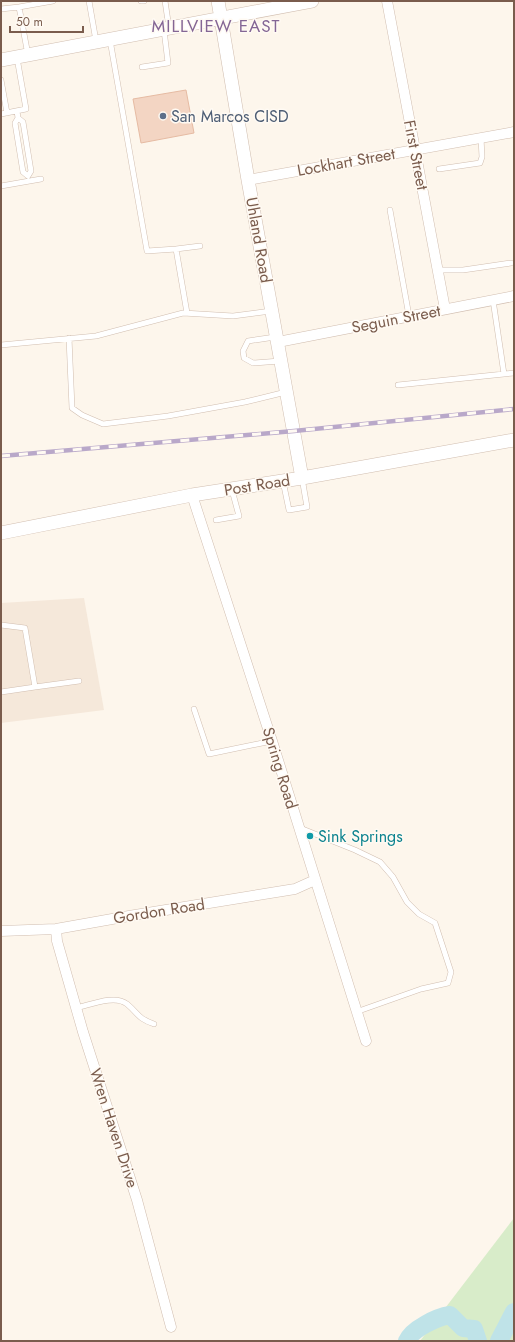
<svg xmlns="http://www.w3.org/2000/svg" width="515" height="1342" font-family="Jost,sans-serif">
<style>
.residential{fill:#f5e8da}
.green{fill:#d8ecc9}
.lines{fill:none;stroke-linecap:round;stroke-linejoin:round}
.river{stroke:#bfe3e8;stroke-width:18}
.building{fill:#f3d5c3;stroke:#e6bba3}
.service-casing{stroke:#d1beb0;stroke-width:6}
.minor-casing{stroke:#d1beb0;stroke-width:11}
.tertiary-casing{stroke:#d1beb0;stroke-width:14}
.service{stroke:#fff;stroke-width:5}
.minor{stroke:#fff;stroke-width:10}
.tertiary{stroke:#fff;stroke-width:13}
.rail-casing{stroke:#b9a8c9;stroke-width:4.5}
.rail{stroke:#fffaf3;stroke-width:3;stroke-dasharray:9;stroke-linecap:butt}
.service-dot{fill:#5c6f8a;stroke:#fffaf3;stroke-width:1.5}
.culture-dot{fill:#0f9aa8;stroke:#fffaf3;stroke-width:1.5}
.labels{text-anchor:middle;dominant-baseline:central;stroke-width:3;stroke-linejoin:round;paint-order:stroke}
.service-label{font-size:16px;fill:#4e5e75;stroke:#fffaf3;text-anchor:start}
.street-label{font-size:16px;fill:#7a5c4d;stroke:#fffaf3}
.culture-label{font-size:16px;fill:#0d838f;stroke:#fffaf3;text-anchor:start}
.neighbourhood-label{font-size:17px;letter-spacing:1px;fill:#846695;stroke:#fffaf3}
</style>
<rect width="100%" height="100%" fill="#fdf6ec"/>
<path class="residential" d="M 84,598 L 104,710 L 1,723 L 1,603 Z"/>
<path class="green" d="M 514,1218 L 514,1341 L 420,1341 Z"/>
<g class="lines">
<path class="river" d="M 407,1341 C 412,1329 437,1317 450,1315 L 463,1328 L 474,1329 L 478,1341
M 499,1341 L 514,1312"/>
</g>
<path class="building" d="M 186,90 L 194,133 L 141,143 L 133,99 Z"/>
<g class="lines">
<defs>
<path id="service" d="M 89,1 L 96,41
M 141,1 L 144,1
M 165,1 L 169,28
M 1,9 L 19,7
M 110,40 L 147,251 L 176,249 L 187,313
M 28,55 L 19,7 L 53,1
M 142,67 L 168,63 L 164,30
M 1,80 L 7,113
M 17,111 L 18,118 L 23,122 L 31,171 L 28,176 L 23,172 L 15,123 L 18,118
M 1,114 L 26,109 L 17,58
M 439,169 L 480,163 L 482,157 L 481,138
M 1,186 L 41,179
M 390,210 L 409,316
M 176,249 L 200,246
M 438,270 L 463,270 L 511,263
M 275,337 L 248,341 L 243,351 L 244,358 L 253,363 L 280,361
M 69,338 L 72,408 L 82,415 L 103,424 L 168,416 L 245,402 L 286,392
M 1,345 L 96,336 L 183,313 L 233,316 L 271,311
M 504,374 L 514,373
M 398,385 L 504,374 L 493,300
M 283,481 L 289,510 L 307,507 L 302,478
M 216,520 L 239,516 L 232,490
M 1,625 L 25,628 L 35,687 L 1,692
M 35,687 L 79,681
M 194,709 L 209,754 L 272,741
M 300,828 L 355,850 L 380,862 L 393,877 L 407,902 L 419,914 L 435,923 L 451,972 L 448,983 L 421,989 L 356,1012
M 76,1008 C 90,1005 115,994 127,1004 C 139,1014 137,1018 154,1024"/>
<path id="minor" d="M 387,1 L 445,309
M 248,180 L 514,132
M 278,342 L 514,296
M 192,495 L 272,741 L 366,1041
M 56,929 L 57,941 L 83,1032 L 137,1200 L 171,1327
M 1,931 L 56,929 L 129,916 L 295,889 L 315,880"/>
<path id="tertiary" d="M 218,1 L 248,180 L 302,478
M 1,60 L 312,1
M 1,533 L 192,495 L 302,478 L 514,440"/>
</defs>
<use href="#service" class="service-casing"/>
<use href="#minor" class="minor-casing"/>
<use href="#tertiary" class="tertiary-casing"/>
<use href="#service" class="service"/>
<use href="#minor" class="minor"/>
<use href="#tertiary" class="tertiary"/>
<defs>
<path id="rail" d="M 1,456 L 294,431 L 514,409"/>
</defs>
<use href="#rail" class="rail-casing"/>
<use href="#rail" class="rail"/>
</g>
<circle class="service-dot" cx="163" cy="116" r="4"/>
<circle class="culture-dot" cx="310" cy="836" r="4"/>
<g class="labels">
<g class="service-label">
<text x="171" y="116">San Marcos CISD</text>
</g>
<g class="street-label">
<text transform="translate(416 155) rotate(79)">First Street</text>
<text transform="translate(346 162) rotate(-10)">Lockhart Street</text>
<text transform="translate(259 240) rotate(80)">Uhland Road</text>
<text transform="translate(396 319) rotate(-11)">Seguin Street</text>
<text transform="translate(257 485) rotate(-9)">Post Road</text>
<text transform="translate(280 768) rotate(73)">Spring Road</text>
<text transform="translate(159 911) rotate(-9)">Gordon Road</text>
<text transform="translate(114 1128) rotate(72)">Wren Haven Drive</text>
</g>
<g class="culture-label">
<text x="318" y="836">Sink Springs</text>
</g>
<g class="neighbourhood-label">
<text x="216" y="26">MILLVIEW EAST</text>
</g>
</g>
<rect width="515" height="1342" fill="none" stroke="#7a5c4d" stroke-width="4"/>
<path d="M10 26v6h73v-6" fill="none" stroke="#7a5c4d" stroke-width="2"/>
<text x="16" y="26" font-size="12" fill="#7a5c4d" stroke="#fffaf3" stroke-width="3" paint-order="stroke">50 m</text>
</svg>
